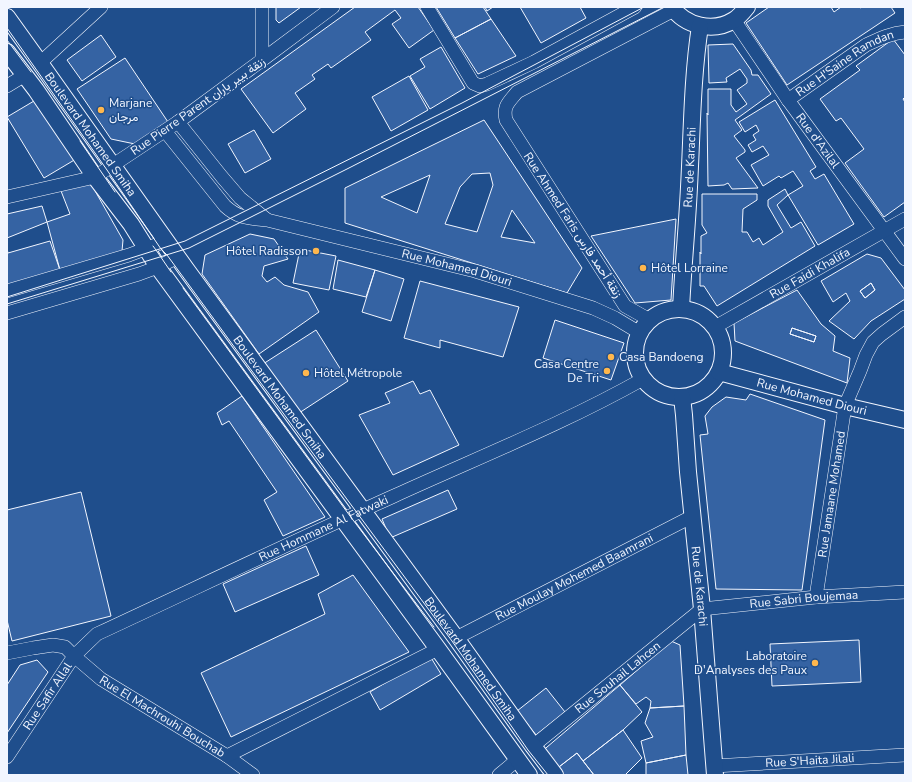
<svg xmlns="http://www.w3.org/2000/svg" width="912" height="782" font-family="'Nunito Sans',Vazirmatn,sans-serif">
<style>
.building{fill:#3563a3;stroke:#f2f6ff;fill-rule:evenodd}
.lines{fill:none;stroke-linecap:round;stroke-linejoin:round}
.minor-casing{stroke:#f2f6ff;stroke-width:14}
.tertiary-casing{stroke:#f2f6ff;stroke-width:18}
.minor{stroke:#1f4e8c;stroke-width:13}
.tertiary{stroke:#1f4e8c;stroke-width:16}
.tram{stroke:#f2f6ff;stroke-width:1}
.poi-dot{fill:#ffb74d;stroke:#1f4e8c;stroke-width:1.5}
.labels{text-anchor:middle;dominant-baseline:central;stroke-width:3;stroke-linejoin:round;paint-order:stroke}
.street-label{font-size:12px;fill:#f2f6ff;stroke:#1f4e8c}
.poi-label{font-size:12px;fill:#f2f6ff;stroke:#1f4e8c;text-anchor:start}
</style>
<rect width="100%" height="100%" fill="#1f4e8c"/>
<path class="building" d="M 276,7 L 301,7 L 279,23 L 276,20 Z
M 355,7 L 418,7 L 434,30 L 409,48 L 392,24 L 401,18 L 395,10 L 365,32 L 371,40 L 331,68 L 328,64 L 312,75 L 315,79 L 295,93 L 306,109 L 273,133 L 241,89 Z
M 436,7 L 483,7 L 491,19 L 455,38 Z
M 485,7 L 493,7 L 487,11 Z
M 520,7 L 580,7 L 586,18 L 541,43 Z
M 769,7 L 831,7 L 834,12 L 841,7 L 860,7 L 860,8 L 862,7 L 891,7 L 895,13 L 787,85 L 746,23 Z
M 491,19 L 516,56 L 478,74 L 455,38 Z
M 101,35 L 116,57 L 82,81 L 67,60 Z
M 893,39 L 905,55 L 905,97 L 903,99 L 905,102 L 905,202 L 884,217 L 845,163 L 864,149 L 841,118 L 836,121 L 820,99 L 860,70 L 856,66 Z
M 733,44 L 751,70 L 752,75 L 758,75 L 771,94 L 735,120 L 742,130 L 734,136 L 745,150 L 745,152 L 736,158 L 758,188 L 732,189 L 728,183 L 724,185 L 708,186 L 707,113 L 708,115 L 708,89 L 731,89 L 731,105 L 736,112 L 747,104 L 737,90 L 747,83 L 747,79 L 740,69 L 726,78 L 727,82 L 709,83 L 708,45 Z
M 441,47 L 465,88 L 430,109 L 410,76 L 425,67 L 420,59 Z
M 125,58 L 168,122 L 135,144 L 111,139 L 77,89 Z
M 409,76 L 428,110 L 391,131 L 372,97 Z
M 39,98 L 76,159 L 44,178 L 7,117 Z
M 775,100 L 816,167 L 810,171 L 815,179 L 824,174 L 854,224 L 818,245 L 788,195 L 803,186 L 793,171 L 781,178 L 779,176 L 763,186 L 751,165 L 769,155 L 763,146 L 752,152 L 748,145 L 756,140 L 753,135 L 759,131 L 756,125 L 745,132 L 739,122 Z
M 484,120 L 582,268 L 567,293 L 345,223 L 345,188 ZM 490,173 L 493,185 L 477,232 L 445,224 L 460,187 L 472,174 ZM 430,175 L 417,213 L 381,197 ZM 512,210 L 535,243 L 501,237 Z
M 254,130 L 271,159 L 245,173 L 228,144 Z
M 90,182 L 123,240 L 122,251 L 60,270 L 47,222 L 70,214 L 61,191 Z
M 785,189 L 788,195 L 777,205 L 791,228 L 801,222 L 815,246 L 717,306 L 704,286 L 700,286 L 700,252 L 701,254 L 701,236 L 707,233 L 702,225 L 702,194 L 757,194 L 757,200 L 743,209 L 742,232 L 747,232 L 753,242 L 759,238 L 763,245 L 783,232 L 768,206 L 768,200 Z
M 42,206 L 47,222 L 7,238 L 7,214 Z
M 676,219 L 671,300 L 635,303 L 591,236 Z
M 250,234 L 274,239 L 288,259 L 264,266 L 262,276 L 267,282 L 275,277 L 284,285 L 308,292 L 319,312 L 259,354 L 202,274 L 205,255 Z
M 50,241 L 60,270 L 7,285 L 7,249 L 8,253 Z
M 300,249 L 336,256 L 329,290 L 293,283 Z
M 867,254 L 881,258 L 905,290 L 905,299 L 871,321 L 854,339 L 829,321 L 850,301 L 846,293 L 833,302 L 821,281 ZM 871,283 L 875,290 L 865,298 L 860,291 Z
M 338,260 L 375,270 L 366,297 L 333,289 Z
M 375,270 L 404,279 L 391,321 L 362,312 Z
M 420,281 L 519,307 L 503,357 L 440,340 L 440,348 L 404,338 Z
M 871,283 L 875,290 L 865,298 L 860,291 Z
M 797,290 L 821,324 L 835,336 L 833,351 L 850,358 L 847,383 L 735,341 L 734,323 ZM 792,328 L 816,336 L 814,342 L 790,334 Z
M 555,320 L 624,343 L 611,380 L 543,358 Z
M 792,328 L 816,336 L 814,342 L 790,334 Z
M 316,330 L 348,381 L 296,415 L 263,364 Z
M 413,381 L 420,394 L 430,390 L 459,445 L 393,475 L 359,415 L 390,403 L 385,393 Z
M 750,394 L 825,420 L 802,590 L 716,589 L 700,435 L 708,434 L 705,416 L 712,407 L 726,397 L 746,400 Z
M 242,396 L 325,517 L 283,536 L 264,500 L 277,492 L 229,421 L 222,425 L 217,413 Z
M 448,490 L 457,509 L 390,538 L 382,519 Z
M 81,492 L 111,616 L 12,641 L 7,620 L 7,510 Z
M 306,546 L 319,575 L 235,612 L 223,584 Z
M 353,575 L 409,652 L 231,737 L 201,673 L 325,614 L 318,594 Z
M 859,640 L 861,682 L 772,686 L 770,644 Z
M 671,641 L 680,645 L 684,706 L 650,708 L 651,701 L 646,697 L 636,704 L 620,685 Z
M 430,656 L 441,674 L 380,710 L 370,692 Z
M 37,660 L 48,672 L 7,733 L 7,685 L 20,665 Z
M 620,685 L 642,712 L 623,730 L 583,761 L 577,753 L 555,770 L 540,753 Z
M 546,688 L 565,712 L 536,735 L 517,711 Z
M 684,706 L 686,755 L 646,763 L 641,741 L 653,737 L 645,723 L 650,708 Z
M 623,730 L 642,758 L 625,775 L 594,775 L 583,761 Z
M 577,753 L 594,775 L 559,775 L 555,770 Z
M 686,755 L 688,775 L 646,775 L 646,763 Z"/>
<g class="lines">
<defs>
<g id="minor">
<path d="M 262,7 L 262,60"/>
<path d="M 427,7 L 473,83 L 480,86 L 487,84 L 534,62 L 635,7"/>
<path id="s1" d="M 734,20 L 788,100 L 905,259"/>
<path d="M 40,63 L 101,7"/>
<path d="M 7,86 L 25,75"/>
<path id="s2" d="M 788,100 L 866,45 C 879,39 891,33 905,32"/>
<path d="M 178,122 L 222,177 L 240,198 L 266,219"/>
<path id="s3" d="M 165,131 L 225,206 C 239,219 250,218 267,220 L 475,271 L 593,308 L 615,318 L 640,333"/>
<path d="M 7,197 L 95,177 L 178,122 L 262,60 L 333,7"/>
<path d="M 7,291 L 129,255 L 166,241"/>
<path d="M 7,313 L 139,274 L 158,267 L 178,257"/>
<path d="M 650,320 L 625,306 L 506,120 C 503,106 508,103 517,92 L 674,10"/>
<path id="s4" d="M 715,327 L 905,219"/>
<path id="s5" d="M 816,597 L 845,406 L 860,371 L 866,355 L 873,342 L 882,334 L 905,317"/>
<path id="s6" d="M 456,638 L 693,516"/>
<path id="s7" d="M 7,653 L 33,648 L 53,645 L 65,647 L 74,656 L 101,679 L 227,756 L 253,775"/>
<path id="s8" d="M 533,746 L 702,609 L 816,597 L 905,592"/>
<path d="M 227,756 L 438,649"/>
<path id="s9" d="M 7,757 L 74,656 L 97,634 C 196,588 294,541 394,496 C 477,458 563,424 643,379"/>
<path id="s10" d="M 714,766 L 905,755"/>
<path d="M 499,775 L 517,760"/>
</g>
<g id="tertiary">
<path d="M 672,7 C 685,26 713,33 734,20 C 739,17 743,12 747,7"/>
<path id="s11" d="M 7,17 L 40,63 L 186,269 L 456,638 L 533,746 L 555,775"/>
<path d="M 7,52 L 36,90 L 95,177 L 131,224 L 158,267 L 438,649 L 529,775"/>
<circle cx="679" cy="353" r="44"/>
<path id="s12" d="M 681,309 C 683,268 687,228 689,187 C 692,133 692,79 700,26"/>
<path id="s13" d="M 719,372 L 845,406 L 905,420"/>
<path id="s14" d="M 682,397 L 684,415 L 688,472 L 702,609 L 715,775"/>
</g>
</defs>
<use href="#minor" class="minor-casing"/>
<use href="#tertiary" class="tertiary-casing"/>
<use href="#minor" class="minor"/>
<use href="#tertiary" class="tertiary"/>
<path class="tram" d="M 7,28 L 107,170 L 161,249 L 167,255 L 249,367 L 452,641 L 528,750 L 548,775
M 7,40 L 31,72
M 80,141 L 115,192
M 153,246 L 156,250 L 171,272
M 183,288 L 350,516 L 434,627
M 7,297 L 185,241 L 462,103 L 644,7
M 7,304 L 189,248 L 347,169 L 664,7"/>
</g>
<g class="poi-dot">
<circle cx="101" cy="110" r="4"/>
<circle cx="316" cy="251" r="4"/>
<circle cx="643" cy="268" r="4"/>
<circle cx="611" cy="357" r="4"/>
<circle cx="607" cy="371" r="4"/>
<circle cx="306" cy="373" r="4"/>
<circle cx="815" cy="663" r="4"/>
</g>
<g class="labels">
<g class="street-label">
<text stroke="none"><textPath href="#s2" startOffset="68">Rue H'Saine Ramdan</textPath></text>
<text transform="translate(198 106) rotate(-35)">Rue Pierre Parent زنقة بيير باران</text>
<text stroke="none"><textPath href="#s11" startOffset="144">Boulevard Mohamed Smiha</textPath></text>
<text stroke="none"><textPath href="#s1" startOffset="147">Rue d'Azilal</textPath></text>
<text stroke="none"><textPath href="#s12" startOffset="142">Rue de Karachi</textPath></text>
<text transform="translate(573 225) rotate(57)">Rue Ahmed Faris زنقة أحمد فارس</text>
<text stroke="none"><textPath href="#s3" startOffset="337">Rue Mohamed Diouri</textPath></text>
<text stroke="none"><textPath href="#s4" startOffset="109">Rue Faidi Khalifa</textPath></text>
<text stroke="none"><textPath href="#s11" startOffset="468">Boulevard Mohamed Smiha</textPath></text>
<text stroke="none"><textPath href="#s13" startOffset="96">Rue Mohamed Diouri</textPath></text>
<text stroke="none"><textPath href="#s5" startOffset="104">Rue Jamaane Mohamed</textPath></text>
<text stroke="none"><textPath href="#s9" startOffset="403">Rue Hommane Al Fatwaki</textPath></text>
<text stroke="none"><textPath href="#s6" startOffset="133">Rue Moulay Mohemed Baamrani</textPath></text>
<text stroke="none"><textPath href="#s14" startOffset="190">Rue de Karachi</textPath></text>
<text stroke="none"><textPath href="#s8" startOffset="320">Rue Sabri Boujemaa</textPath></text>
<text stroke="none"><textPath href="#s11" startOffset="792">Boulevard Mohamed Smiha</textPath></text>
<text stroke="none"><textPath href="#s8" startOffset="109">Rue Souhail Lahcen</textPath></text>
<text stroke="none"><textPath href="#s9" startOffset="73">Rue Safir Allal</textPath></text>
<text stroke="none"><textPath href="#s7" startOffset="179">Rue El Machrouhi Bouchab</textPath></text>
<text stroke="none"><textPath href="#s10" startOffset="96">Rue S'Haita Jilali</textPath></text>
</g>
<g class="poi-label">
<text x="109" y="103">Marjane<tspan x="109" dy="14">مرجان</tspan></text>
<text x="308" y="251" text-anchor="end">Hôtel Radisson</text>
<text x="651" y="268">Hôtel Lorraine</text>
<text x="619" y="357">Casa Bandoeng</text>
<text x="599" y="364" text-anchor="end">Casa Centre<tspan x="599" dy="14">De Tri</tspan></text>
<text x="314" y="373">Hôtel Métropole</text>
<text x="807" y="656" text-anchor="end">Laboratoire<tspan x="807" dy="14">D'Analyses des Paux</tspan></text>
</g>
</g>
<rect width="912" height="782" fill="none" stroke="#f2f6ff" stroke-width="16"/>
</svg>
